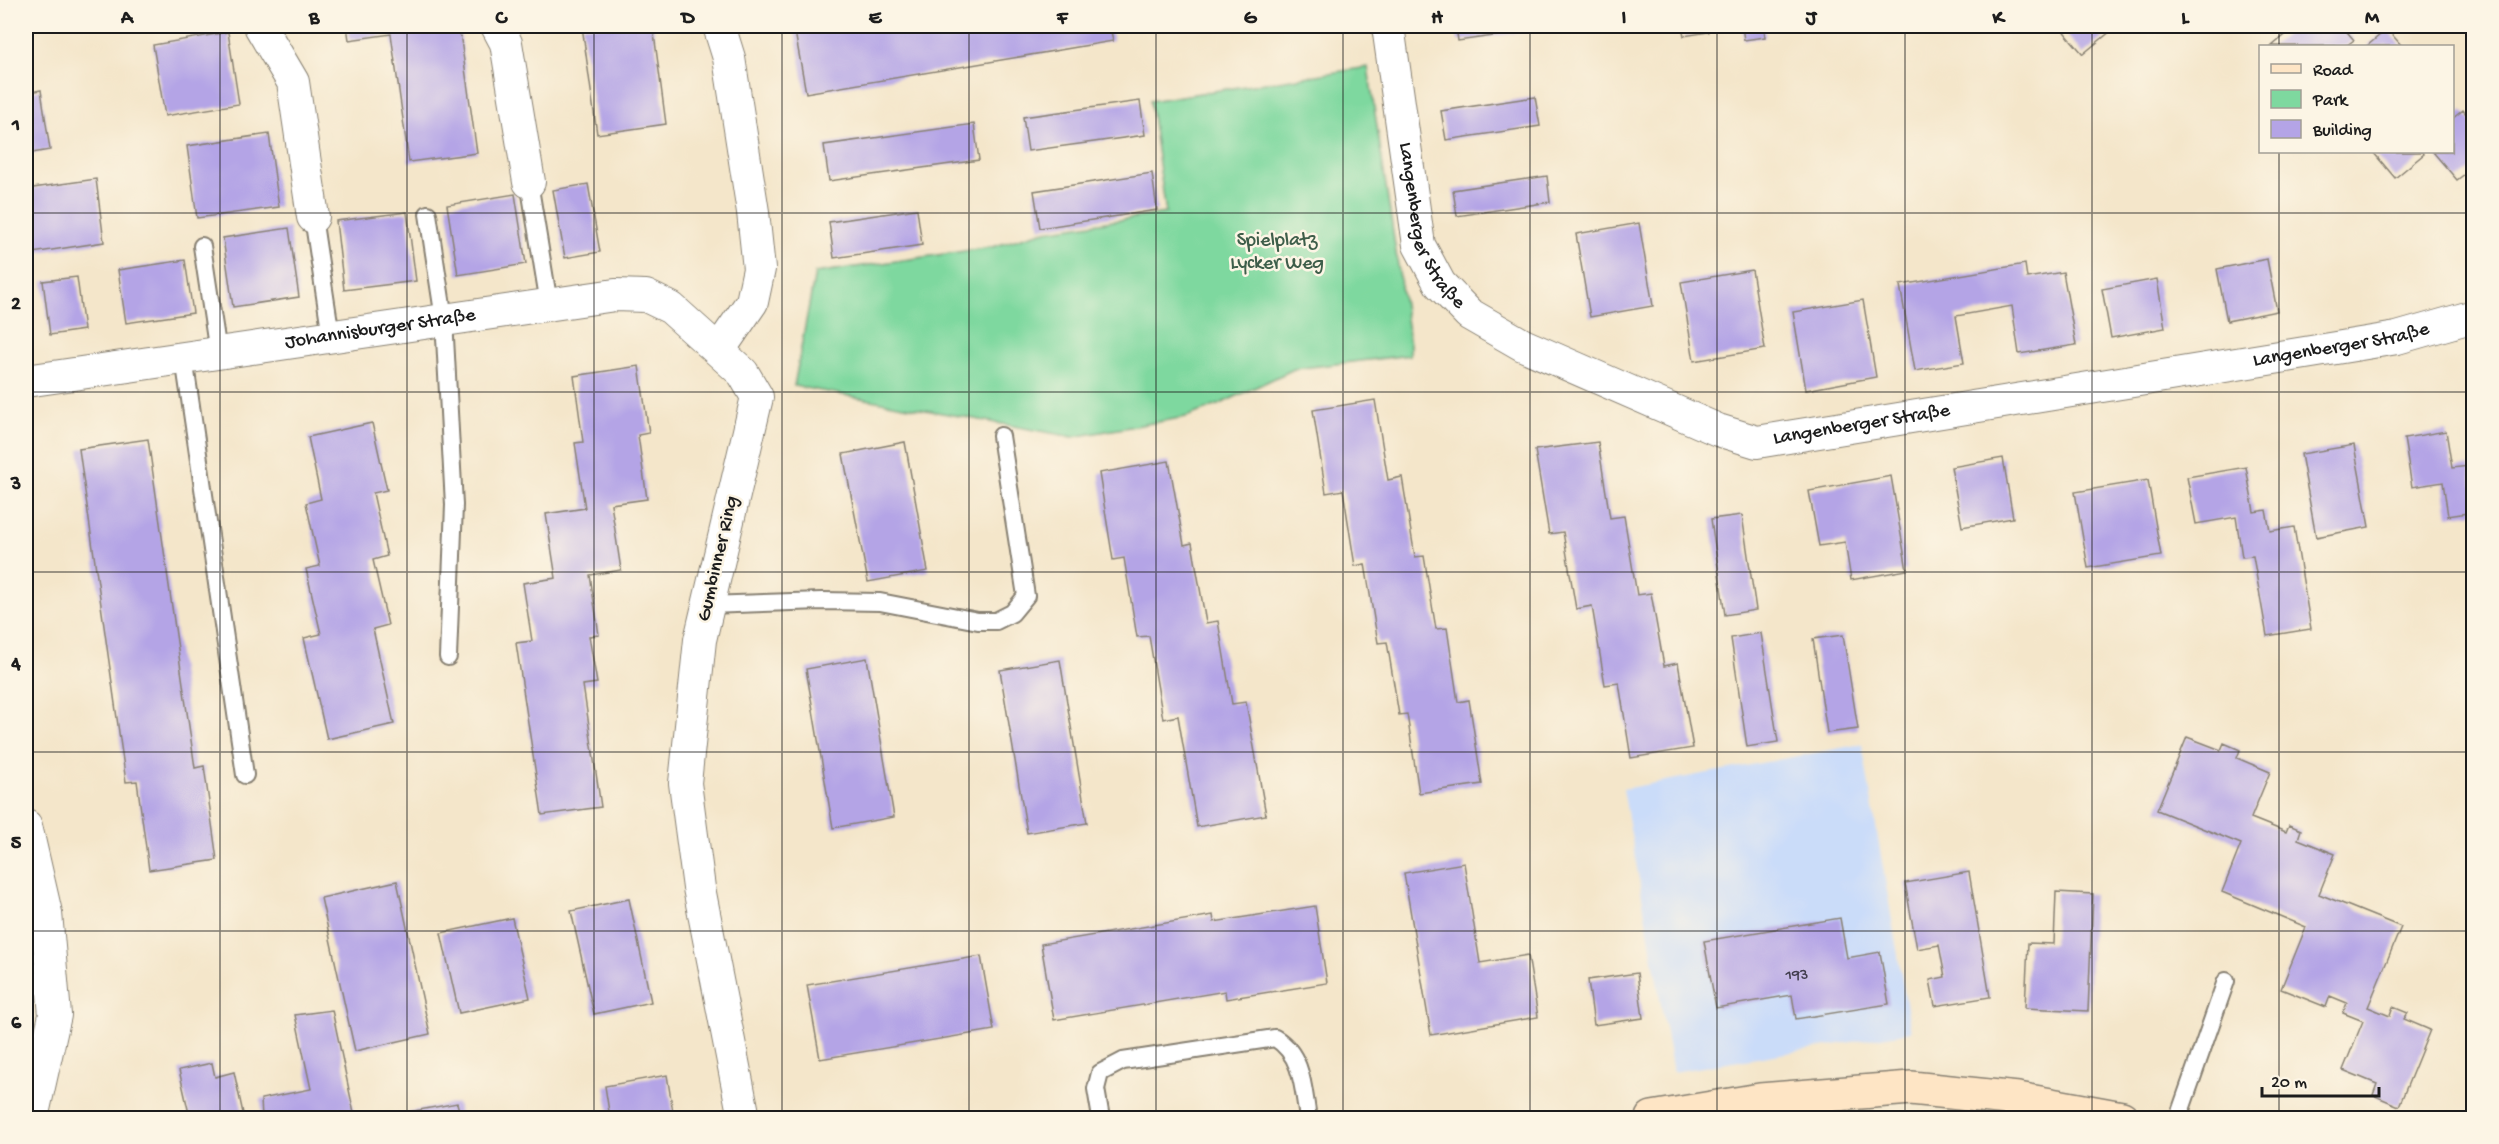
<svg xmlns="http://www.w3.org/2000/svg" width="2499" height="1144" font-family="'Gochi Hand',sans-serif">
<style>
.built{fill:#cadcf9}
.green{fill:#7ed89f;stroke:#4d7a5e;stroke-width:1.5}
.building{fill:#b4a4e6}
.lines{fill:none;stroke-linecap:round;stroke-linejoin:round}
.lane-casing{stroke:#888173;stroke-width:20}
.street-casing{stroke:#888173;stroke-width:34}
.secondary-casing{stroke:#888173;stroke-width:36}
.lane{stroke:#fff;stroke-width:16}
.street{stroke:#fff;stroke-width:32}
.secondary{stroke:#fee5c5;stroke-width:33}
.grid{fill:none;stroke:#1c1c1c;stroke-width:1.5;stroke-opacity:0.55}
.labels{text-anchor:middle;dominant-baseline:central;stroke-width:5;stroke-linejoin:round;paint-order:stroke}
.number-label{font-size:16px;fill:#423e4e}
.street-label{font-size:20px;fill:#1c1c1c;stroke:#fcf5e5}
.park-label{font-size:20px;fill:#3e5e4a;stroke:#fcf5e5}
.neatline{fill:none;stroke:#1c1c1c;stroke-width:2}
.grid-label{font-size:20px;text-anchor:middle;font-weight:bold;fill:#1c1c1c}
</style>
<rect width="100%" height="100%" fill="#fcf5e5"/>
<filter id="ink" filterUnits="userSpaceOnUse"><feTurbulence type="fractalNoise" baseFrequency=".0167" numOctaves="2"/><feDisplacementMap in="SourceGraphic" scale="12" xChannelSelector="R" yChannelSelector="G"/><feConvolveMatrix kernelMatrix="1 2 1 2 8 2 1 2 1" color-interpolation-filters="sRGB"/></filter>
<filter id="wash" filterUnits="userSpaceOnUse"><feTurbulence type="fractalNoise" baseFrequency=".008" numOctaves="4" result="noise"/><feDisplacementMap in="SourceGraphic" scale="24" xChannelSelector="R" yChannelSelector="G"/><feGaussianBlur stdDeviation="1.35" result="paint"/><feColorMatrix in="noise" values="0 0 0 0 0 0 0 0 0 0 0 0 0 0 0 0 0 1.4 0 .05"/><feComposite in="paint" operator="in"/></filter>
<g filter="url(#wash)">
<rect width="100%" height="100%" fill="#f4e6ca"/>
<path class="built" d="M 1862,744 L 1911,1032 L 1673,1072 L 1623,789 Z"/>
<path class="green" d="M 1368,67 L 1410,345 L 1410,355 L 1294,369 L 1218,405 L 1186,417 L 1073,437 L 794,386 L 815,273 L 992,247 L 1045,231 L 1166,213 L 1150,101 Z"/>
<g id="blocks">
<path class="building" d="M 347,26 L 419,26 L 419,29 L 459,26 L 477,153 L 409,162 L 391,34 L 349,40 Z
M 582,26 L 653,26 L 666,124 L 597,134 Z
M 794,26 L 1110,26 L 1113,41 L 806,93 Z
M 1456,26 L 1559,26 L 1559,27 L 1458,41 Z
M 1626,26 L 1647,26 L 1647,27 L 1627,30 Z
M 1682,26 L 1708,26 L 1709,32 L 1684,36 Z
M 1742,26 L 1773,26 L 1773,27 L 1764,28 L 1765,37 L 1744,40 Z
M 2059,26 L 2117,26 L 2083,54 Z
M 2296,26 L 2342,26 L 2354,40 L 2346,46 L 2272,46 Z
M 2387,29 L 2402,46 L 2367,46 Z
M 228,32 L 239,104 L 165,116 L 153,45 Z
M 41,90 L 50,150 L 26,154 L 26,93 Z
M 1535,97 L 1540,126 L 1446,140 L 1441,111 Z
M 1140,101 L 1145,135 L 1028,151 L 1023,117 Z
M 2463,110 L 2474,125 L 2474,167 L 2457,180 L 2433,152 L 2452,152 L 2452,119 Z
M 974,124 L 979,160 L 829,181 L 824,145 Z
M 269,134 L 279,207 L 197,218 L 187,146 Z
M 2373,152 L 2422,152 L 2424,154 L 2395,178 Z
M 1152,173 L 1157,210 L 1040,228 L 1034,191 Z
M 1547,176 L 1550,202 L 1457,216 L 1453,190 Z
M 96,179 L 104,242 L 26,254 L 26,189 Z
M 588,184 L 600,252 L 565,258 L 553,190 Z
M 515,194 L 526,264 L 458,275 L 447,205 Z
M 917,209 L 922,245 L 834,258 L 829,222 Z
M 407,212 L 416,281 L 344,290 L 336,221 Z
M 1639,223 L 1653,306 L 1590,317 L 1576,234 Z
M 289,228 L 299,297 L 233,307 L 223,238 Z
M 2267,259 L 2277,311 L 2227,321 L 2217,269 Z
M 185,260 L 193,313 L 126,323 L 118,270 Z
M 2025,264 L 2027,278 L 2063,272 L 2076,345 L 2019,354 L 2012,306 L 1956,316 L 1964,363 L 1915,371 L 1900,285 Z
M 1752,270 L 1765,349 L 1694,361 L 1681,282 Z
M 77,277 L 84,330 L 50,335 L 43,281 Z
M 2157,279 L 2165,328 L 2111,338 L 2102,289 Z
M 1863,300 L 1876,377 L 1806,390 L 1793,312 Z
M 639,366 L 649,433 L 638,435 L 647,499 L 611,504 L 621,570 L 590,575 L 599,635 L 589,636 L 597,683 L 583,685 L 601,807 L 542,815 L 516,643 L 532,641 L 523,583 L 556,578 L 546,514 L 585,508 L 575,443 L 583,442 L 574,376 Z
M 1375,400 L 1388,480 L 1402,477 L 1415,557 L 1424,556 L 1436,629 L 1447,628 L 1458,702 L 1469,700 L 1482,784 L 1419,793 L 1407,714 L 1399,715 L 1387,642 L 1378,643 L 1365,564 L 1355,566 L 1343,490 L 1326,493 L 1313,410 Z
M 372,423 L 387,490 L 373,493 L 387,556 L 373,560 L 388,625 L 373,629 L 394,724 L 327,739 L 304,638 L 321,634 L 306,569 L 320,566 L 306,503 L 321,499 L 308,437 Z
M 2446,431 L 2452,468 L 2469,466 L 2474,492 L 2474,512 L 2448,516 L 2443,482 L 2412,487 L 2404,438 Z
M 148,439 L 195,768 L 204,766 L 217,860 L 149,870 L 137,781 L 126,782 L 79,449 Z
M 905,442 L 928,571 L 868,582 L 843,454 Z
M 1598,442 L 1610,518 L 1624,516 L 1637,595 L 1651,593 L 1664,666 L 1678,663 L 1693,748 L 1631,758 L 1619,683 L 1605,685 L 1592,606 L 1576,609 L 1563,532 L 1549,534 L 1535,450 Z
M 2354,445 L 2369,527 L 2316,537 L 2301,454 Z
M 2003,458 L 2013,518 L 1962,527 L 1951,467 Z
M 1169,461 L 1184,545 L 1192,543 L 1206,623 L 1218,621 L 1232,704 L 1246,702 L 1266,815 L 1197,827 L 1178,716 L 1163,719 L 1149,636 L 1137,637 L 1124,558 L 1113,560 L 1099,473 Z
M 2246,467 L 2254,512 L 2266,510 L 2270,531 L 2294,527 L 2311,629 L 2267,636 L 2253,556 L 2242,557 L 2236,517 L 2196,524 L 2187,477 Z
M 1891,476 L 1907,570 L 1851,580 L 1845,542 L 1819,546 L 1809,491 Z
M 2148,480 L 2161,556 L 2088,568 L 2075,492 Z
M 1742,515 L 1756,610 L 1725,615 L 1711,519 Z
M 1761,633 L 1778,742 L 1747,747 L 1731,638 Z
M 1843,635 L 1858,729 L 1827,733 L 1813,639 Z
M 867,658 L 894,817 L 833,828 L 806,669 Z
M 1060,660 L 1087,823 L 1027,833 L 1000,670 Z
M 2187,737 L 2221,750 L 2224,743 L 2240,750 L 2237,758 L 2270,772 L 2251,818 L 2286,832 L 2289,825 L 2301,830 L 2298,839 L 2335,854 L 2319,894 L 2401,927 L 2368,1007 L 2390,1016 L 2393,1007 L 2408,1013 L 2404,1019 L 2430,1030 L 2399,1106 L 2373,1095 L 2377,1084 L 2343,1070 L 2363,1021 L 2343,1013 L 2347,1003 L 2330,996 L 2326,1007 L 2281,989 L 2306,927 L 2222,892 L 2241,844 L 2157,810 Z
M 1464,863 L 1480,963 L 1528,955 L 1538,1017 L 1431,1035 L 1404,873 Z
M 1969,872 L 1990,997 L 1935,1006 L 1930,980 L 1945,977 L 1939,945 L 1917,949 L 1905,883 Z
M 397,881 L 430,1034 L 355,1051 L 321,898 Z
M 2056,892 L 2093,894 L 2088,1011 L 2025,1008 L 2028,943 L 2054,944 Z
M 629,899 L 651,1002 L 594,1014 L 571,911 Z
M 1315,906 L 1327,983 L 1226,999 L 1225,991 L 1054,1020 L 1041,944 L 1213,915 L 1214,922 Z
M 512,918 L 530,998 L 459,1013 L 441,933 Z
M 1840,918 L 1847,958 L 1880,952 L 1889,1004 L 1796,1019 L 1792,995 L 1716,1008 L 1704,941 Z
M 981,956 L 994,1030 L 820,1059 L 807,985 Z
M 1637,973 L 1643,1018 L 1594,1025 L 1588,980 Z
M 332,1010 L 355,1118 L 262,1118 L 261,1099 L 311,1089 L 295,1015 Z
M 212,1063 L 215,1077 L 234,1072 L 244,1118 L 204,1118 L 204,1115 L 190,1118 L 179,1070 Z
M 667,1075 L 674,1118 L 610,1118 L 605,1086 Z
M 457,1103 L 461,1118 L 409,1118 L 408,1112 Z
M 540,1113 L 541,1118 L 517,1118 L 517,1117 Z"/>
</g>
</g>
<g filter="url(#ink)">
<use href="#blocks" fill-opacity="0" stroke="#888173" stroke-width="1.5"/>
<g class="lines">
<defs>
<path id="lane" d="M 529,182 L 549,304
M 428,214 L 444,319 L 454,505 L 448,657
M 313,217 L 331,336
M 202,246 L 218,353
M 184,358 L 245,775
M 708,605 L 822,601 L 880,602 L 978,621 L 996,621 L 1012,613 L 1026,596 L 1001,436
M 1101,1118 L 1096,1089 L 1100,1073 L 1123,1061 L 1275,1038 C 1303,1055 1303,1089 1308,1118
M 2178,1118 L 2226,981"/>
<g id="street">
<path d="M 260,26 L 293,82 L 313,217"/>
<path d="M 497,26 L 506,43 L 529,182"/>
<path id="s1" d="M 1388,26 L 1419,245 L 1440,284 L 1469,314 L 1523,345 L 1718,430 L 1757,442 L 2397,338 L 2474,316"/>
<path d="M 719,350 L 752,302 L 759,269 L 753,212 L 729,58 L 719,26"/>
<path id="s2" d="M 26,381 L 615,295 L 646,296 L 671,308 L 743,373 L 757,397 L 700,640 L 685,783 L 699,888 L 744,1118"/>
<path d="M 26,826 L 46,913 L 55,1015 L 32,1118"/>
</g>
<path id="secondary" d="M 1652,1118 L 1760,1100 L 1911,1088 L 2018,1099 L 2122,1118"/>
</defs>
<use href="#lane" class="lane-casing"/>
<use href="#street" class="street-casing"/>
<use href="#secondary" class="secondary-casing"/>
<use href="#lane" class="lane"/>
<use href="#street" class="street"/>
<use href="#secondary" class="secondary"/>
</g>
</g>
<path class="grid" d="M 220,26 L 220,1118M 407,26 L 407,1118M 594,26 L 594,1118M 782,26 L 782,1118M 969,26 L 969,1118M 1156,26 L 1156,1118M 1343,26 L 1343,1118M 1530,26 L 1530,1118M 1717,26 L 1717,1118M 1905,26 L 1905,1118M 2092,26 L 2092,1118M 2279,26 L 2279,46M 2279,152 L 2279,1118M 26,213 L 2474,213M 26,392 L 2474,392M 26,572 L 2474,572M 26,752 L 2474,752M 26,931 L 2474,931"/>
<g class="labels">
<g class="number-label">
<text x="1797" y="976">193</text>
</g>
<g class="street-label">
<text stroke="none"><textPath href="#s1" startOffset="207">Langenberger Straße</textPath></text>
<text stroke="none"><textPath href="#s2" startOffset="358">Johannisburger Straße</textPath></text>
<text stroke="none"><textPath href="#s1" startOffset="1215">Langenberger Straße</textPath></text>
<text stroke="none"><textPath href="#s1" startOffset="729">Langenberger Straße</textPath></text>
<text transform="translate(719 559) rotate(-77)">Gumbinner Ring</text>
</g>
<g class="park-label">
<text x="1277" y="241">Spielplatz<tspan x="1277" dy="23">Lycker Weg</tspan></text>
</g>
</g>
<rect width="2499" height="1144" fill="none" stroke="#fcf5e5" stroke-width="66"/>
<rect x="2259" y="45" width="195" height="108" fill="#fcf5e5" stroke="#a29e95" stroke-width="1.5"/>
<rect x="2271" y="64" width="30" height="9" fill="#fee5c5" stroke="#a29e95" stroke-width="1.5"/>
<text x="2313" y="75" font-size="18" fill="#1c1c1c">Road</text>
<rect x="2271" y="90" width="30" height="18" fill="#7ed89f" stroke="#a29e95" stroke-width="1.5"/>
<text x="2313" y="105" font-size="18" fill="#1c1c1c">Park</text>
<rect x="2271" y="120" width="30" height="18" fill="#b4a4e6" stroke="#a29e95" stroke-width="1.5"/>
<text x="2313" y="135" font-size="18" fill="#1c1c1c">Building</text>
<path d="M2262 1087v9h117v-9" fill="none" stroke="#1c1c1c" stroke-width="3"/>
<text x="2271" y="1087" font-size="18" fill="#1c1c1c" stroke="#fcf5e5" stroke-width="4.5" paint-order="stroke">20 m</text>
<rect x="33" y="33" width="2433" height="1078" class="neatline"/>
<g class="grid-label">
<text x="127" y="23">A</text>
<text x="314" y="23">B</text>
<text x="501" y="23">C</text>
<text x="688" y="23">D</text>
<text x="875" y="23">E</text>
<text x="1062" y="23">F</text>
<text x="1250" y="23">G</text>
<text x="1437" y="23">H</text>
<text x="1624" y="23">I</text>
<text x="1811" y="23">J</text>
<text x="1998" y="23">K</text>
<text x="2185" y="23">L</text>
<text x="2372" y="23">M</text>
<text x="16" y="130">1</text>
<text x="16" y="309">2</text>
<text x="16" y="489">3</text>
<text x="16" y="669">4</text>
<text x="16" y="848">5</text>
<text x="16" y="1028">6</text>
</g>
</svg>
